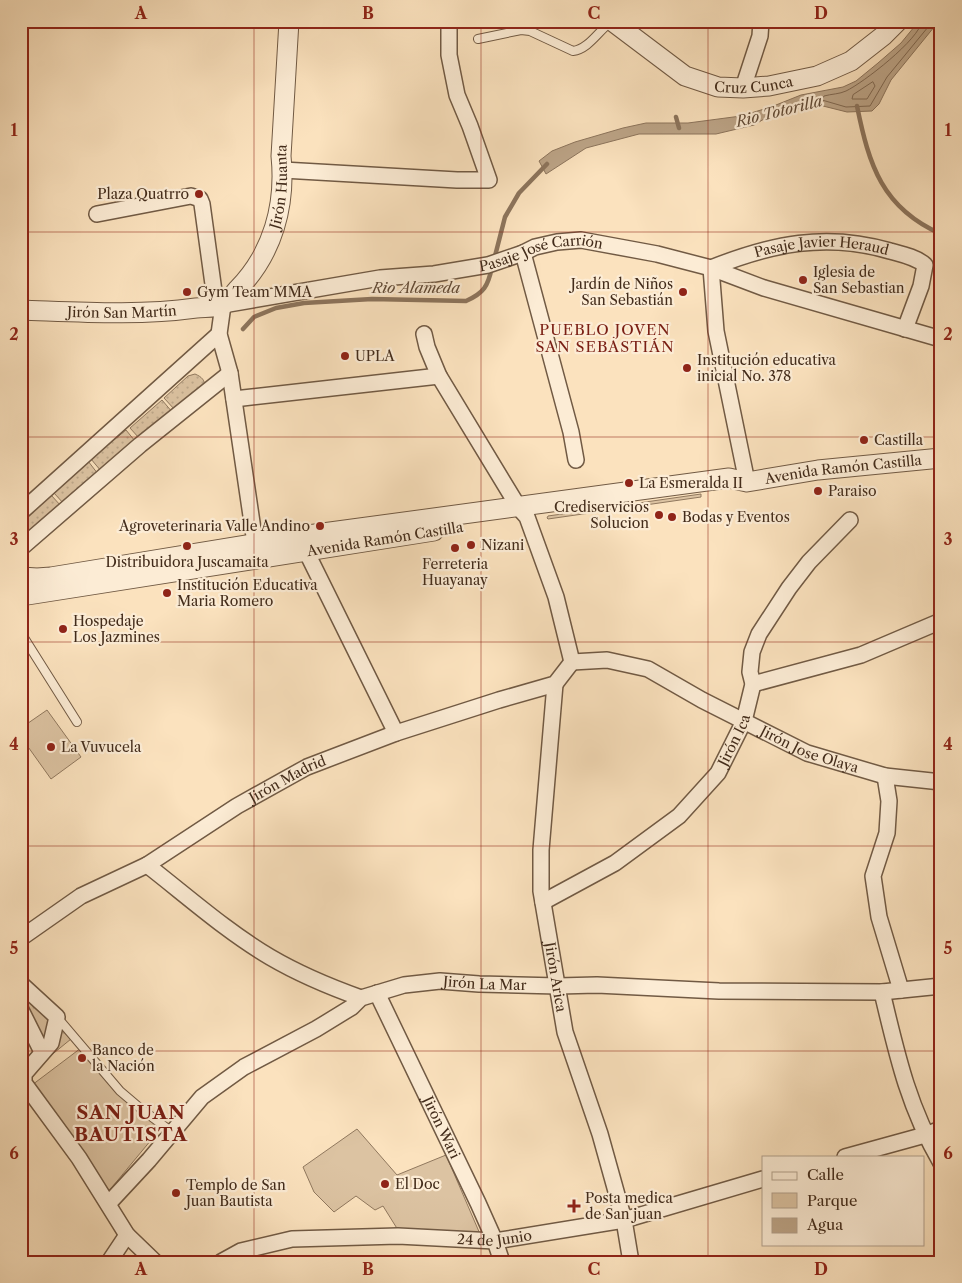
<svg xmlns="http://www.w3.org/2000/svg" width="962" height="1283" font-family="'Libre Caslon Text',serif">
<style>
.grass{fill:url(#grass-tufts);stroke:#90785e}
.park{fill:#dcc3a2;stroke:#90785e}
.garden{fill:url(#garden-dots);stroke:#90785e}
.water{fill:#bca487;stroke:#8c745c}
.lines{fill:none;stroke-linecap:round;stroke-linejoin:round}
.shore{stroke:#806851;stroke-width:1}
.stream{stroke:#8c745c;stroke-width:4.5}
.service-casing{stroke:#715a44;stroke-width:10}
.minor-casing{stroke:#715a44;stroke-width:18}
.tertiary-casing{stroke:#715a44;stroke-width:21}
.service{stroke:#fcecd5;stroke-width:8}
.minor{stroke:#fcecd5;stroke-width:15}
.tertiary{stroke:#fcecd5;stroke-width:19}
.grid{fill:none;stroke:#8f2418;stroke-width:1;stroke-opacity:0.55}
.poi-dot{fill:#8f2418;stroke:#fcecd5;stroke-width:2}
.labels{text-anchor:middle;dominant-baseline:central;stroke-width:4.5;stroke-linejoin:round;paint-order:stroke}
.street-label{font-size:14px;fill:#432c1b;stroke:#fcecd5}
.poi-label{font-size:14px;fill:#432c1b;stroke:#fcecd5;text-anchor:start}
.water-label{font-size:15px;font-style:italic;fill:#614a36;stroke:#fcecd5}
.neighbourhood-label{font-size:15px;letter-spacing:1px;fill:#7a1f14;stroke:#fcecd5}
.district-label{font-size:19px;font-weight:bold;letter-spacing:1px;fill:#7a1f14;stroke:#fcecd5}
.neatline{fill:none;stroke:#8f2418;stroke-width:2}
.grid-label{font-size:16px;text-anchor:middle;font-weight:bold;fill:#8f2418}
</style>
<defs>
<pattern id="grass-tufts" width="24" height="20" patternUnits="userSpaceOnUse" patternTransform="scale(1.25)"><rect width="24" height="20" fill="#dcc3a2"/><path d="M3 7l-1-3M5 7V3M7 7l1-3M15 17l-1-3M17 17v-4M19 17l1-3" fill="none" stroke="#bea88b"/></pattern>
<pattern id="garden-dots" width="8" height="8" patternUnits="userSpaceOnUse" patternTransform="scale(1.25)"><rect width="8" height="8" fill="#dcc3a2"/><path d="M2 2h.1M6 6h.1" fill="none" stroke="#bea88b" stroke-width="1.8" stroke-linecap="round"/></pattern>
</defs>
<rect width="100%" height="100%" fill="#fbe2be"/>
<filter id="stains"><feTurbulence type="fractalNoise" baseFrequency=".004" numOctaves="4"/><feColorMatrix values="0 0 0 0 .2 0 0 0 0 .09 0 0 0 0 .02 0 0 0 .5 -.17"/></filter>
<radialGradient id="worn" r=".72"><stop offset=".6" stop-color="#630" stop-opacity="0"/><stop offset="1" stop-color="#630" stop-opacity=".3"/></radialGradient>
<path class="grass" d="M 21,992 L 71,1039 L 49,1057 L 21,1001 Z"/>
<path class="park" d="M 701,494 L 701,497 L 548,519 L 547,518 L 548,516 Z
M 47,710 L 81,757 L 51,779 L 21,737 L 21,728 Z
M 81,1048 L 161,1128 L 108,1192 L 32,1085 Z
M 357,1129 L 397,1175 L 446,1155 L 480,1234 L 398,1230 L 383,1206 L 375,1210 L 356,1196 L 334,1212 L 314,1192 L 303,1167 Z"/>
<path class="garden" d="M 195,374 C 202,377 205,380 205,388 L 175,410 L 164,398 L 188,376 Z
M 162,400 L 173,413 L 139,438 L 130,428 Z
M 126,430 L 135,441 L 101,471 L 91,459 Z
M 88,461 L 98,474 L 64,504 L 54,493 Z
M 51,495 L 61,506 L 27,534 L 21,532 L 21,523 Z"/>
<path class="water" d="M 919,21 L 939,21 L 891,80 L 879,104 L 872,111 L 847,112 L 823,106 L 811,105 L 764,119 L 754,125 L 716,134 L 639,134 L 586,148 L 546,174 L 539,161 L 552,151 L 575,142 L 623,128 L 646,123 L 688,123 L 741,116 L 771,107 L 801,95 L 843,87 L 856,81 L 878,63 L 901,43 Z"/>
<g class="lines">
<path class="shore" d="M 922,21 C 920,39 863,83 846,91 C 840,94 831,94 824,96 L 822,100 L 846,107 L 870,106 L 887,77 L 933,21
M 873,82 L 875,86 L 867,99 L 852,99 L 853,95 Z"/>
<path class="stream" d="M 857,106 C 869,165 882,208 941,234
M 676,117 L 679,128
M 494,260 L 505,217 L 519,193 L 547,164
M 243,329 L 254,317 L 276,308 L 304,303 L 372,299 L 466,301 C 484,293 488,286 492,267"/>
<defs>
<path id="service" d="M 478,39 L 521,30 L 530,31 L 573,51 C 589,49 599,30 612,21
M 21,633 L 77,722
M 57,1017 L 120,1091 L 140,1108 L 172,1132"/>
<g id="minor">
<path d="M 743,88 L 760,36 L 761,21"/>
<path d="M 283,170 L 457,180 L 489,180 L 470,126 L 457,95 L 449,55 L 449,21"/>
<path d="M 97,214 L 191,196 L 200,199 L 202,204 L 216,306"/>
<path d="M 523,253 L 571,432 L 576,460"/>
<path id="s1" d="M 711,268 C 771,244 826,232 890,251 C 901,254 916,257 925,265 L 921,286 L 905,329"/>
<path d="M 711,268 L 716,331 L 747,482"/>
<path d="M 424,334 L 427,347 L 439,376 L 519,508 L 527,517 L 556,597 L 572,662"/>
<path d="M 234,399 L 439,376"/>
<path d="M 21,512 L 219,334"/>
<path id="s2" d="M 255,543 L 230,373 L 219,334 L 223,305 L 380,278 L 434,274 L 488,265 L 523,253 L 535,247 L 557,242 L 581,240 L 657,254 L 711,268 L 764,288 L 941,339"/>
<path d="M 21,548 L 140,445 L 230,373"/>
<path d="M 306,551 L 396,733"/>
<path id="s3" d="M 572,662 L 607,660 L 648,669 L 702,700 L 807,753 L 885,776 L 941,782"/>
<path id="s4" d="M 555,684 L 541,850 L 541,891 L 565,1032 L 600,1134 L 624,1220 L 631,1262"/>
<path d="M 753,684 L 861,655 L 941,621"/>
<path d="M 885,776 L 889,801 L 887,833 L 873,876 L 879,917 L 901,990"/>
<path d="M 147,865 C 187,896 226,931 270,957 C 299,974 330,987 361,998"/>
<path id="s5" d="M 543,902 L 615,863 L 679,816 L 718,773 L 744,721 L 753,684 L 750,672 L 752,652 L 759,634 L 789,588 L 809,562 L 850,520"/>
<path id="s6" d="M 21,938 L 81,896 L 147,865 L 237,806 L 307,767 L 396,733 L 499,700 L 555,684 L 572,662"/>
<path d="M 21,984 L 57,1017 L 51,1043 L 24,1074 L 24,1083 L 27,1087 L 79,1158 L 127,1235 L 155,1262"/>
<path d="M 882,992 C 897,1055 908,1106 941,1163"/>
<path id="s7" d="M 377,993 L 478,1203 L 495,1241 L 502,1262"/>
<path d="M 21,1010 L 42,1052"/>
<path d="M 845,1157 L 925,1135 L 941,1129"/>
<path id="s8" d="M 109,1203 L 149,1160 L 202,1097 L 244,1067 L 316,1029 L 352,1007 L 361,998 L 404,985 L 440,981 L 479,984 L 558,986 L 597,985 L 719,991 L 882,992 L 941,986"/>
<path d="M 109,1262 L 127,1235"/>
<path id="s9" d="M 221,1262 L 241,1251 L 292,1239 L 398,1236 L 495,1241 L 624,1220 L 763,1179"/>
</g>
<g id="tertiary">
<path id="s10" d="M 612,21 L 685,76 L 718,87 L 743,88 L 769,86 L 817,76 L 851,61 L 883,36 L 898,21"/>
<path id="s11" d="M 21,310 C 80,312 138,316 196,308 C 204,307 216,308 223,305 C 228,302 234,293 238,289 C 273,253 286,205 281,156 L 289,21"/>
<path id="s12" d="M 21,577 L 37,578 L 51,577 L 308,535 L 729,478 L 747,482 L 818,470 L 941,458"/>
<path d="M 21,596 L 434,531"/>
</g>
</defs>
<use href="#service" class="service-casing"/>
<use href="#minor" class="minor-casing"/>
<use href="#tertiary" class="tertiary-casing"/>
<use href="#service" class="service"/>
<use href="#minor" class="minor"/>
<use href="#tertiary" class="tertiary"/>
</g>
<path class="grid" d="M 254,21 L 254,1262M 481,21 L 481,1262M 708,21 L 708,1262M 21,232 L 941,232M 21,437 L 941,437M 21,642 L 941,642M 21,846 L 941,846M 21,1051 L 941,1051"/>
<g class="poi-dot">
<circle cx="199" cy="194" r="5"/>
<circle cx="803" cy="280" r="5"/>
<circle cx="187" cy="292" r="5"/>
<circle cx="683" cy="292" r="5"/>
<circle cx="345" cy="356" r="5"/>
<circle cx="687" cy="368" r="5"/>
<circle cx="864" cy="440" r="5"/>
<circle cx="629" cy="483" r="5"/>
<circle cx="818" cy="491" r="5"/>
<circle cx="659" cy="515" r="5"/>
<circle cx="672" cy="517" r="5"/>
<circle cx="320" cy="526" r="5"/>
<circle cx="471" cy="545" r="5"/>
<circle cx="187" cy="546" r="5"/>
<circle cx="455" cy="548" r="5"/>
<circle cx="167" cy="593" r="5"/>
<circle cx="63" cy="629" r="5"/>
<circle cx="51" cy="747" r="5"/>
<circle cx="82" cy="1058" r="5"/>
<circle cx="385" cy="1184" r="5"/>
<circle cx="176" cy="1193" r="5"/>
<path d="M571.5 1198.5h5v5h5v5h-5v5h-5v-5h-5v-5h5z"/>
</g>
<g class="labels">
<g class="street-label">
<text stroke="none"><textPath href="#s10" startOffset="162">Cruz Cunca</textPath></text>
<text stroke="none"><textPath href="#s11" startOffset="338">Jirón Huanta</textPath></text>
<text stroke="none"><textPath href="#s1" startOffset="114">Pasaje Javier Heraud</textPath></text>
<text stroke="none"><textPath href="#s2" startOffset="565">Pasaje José Carrión</textPath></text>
<text stroke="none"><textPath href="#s11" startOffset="101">Jirón San Martín</textPath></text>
<text stroke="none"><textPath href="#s12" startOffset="831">Avenida Ramón Castilla</textPath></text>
<text transform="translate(385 539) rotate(-9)">Avenida Ramón Castilla</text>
<text stroke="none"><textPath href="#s5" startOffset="256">Jirón Ica</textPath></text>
<text stroke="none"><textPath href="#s3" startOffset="258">Jirón Jose Olaya</textPath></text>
<text stroke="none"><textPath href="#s6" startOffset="311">Jirón Madrid</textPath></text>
<text stroke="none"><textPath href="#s4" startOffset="295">Jirón Arica</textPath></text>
<text stroke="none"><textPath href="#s8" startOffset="455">Jirón La Mar</textPath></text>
<text stroke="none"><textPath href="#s7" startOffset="149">Jirón Wari</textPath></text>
<text stroke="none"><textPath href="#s9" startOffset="278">24 de Junio</textPath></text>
</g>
<g class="poi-label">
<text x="189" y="194" text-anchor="end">Plaza Quatrro</text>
<text x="813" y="272">Iglesia de<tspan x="813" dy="16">San Sebastian</tspan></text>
<text x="673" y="284" text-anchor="end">Jardín de Niños<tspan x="673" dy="16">San Sebastián</tspan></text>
<text x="197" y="292">Gym Team MMA</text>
<text x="355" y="356">UPLA</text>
<text x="697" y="360">Institución educativa<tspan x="697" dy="16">inicial No. 378</tspan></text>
<text x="874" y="440">Castilla</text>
<text x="639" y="483">La Esmeralda II</text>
<text x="828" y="491">Paraiso</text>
<text x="649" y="507" text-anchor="end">Crediservicios<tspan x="649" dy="16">Solucion</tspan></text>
<text x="682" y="517">Bodas y Eventos</text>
<text x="310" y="526" text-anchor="end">Agroveterinaria Valle Andino</text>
<text x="481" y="545">Nizani</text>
<text x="187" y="562" text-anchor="middle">Distribuidora Juscamaita</text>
<text x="455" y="564" text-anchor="middle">Ferreteria<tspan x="455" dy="16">Huayanay</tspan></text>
<text x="177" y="585">Institución Educativa<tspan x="177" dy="16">Maria Romero</tspan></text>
<text x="73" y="621">Hospedaje<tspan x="73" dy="16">Los Jazmines</tspan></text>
<text x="61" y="747">La Vuvucela</text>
<text x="92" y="1050">Banco de<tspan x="92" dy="16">la Nación</tspan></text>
<text x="395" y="1184">El Doc</text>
<text x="186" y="1185">Templo de San<tspan x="186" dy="16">Juan Bautista</tspan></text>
<text x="585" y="1198">Posta medica<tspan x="585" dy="16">de San juan</tspan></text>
</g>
<g class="water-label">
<text transform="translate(779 111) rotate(-14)">Rio Totorilla</text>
<text x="416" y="287">Rio Alameda</text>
</g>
<g class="neighbourhood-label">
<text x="605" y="329">PUEBLO JOVEN<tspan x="605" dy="17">SAN SEBASTIÁN</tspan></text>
</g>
<g class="district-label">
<text x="131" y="1112">SAN JUAN<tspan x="131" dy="22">BAUTISTA</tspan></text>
</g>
</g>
<rect width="962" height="1283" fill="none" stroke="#fbe2be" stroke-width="55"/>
<rect x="762" y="1156" width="162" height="90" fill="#fcecd5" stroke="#b29f8b"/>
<rect x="772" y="1172" width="25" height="8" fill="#fcecd5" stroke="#b29f8b"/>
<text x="807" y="1180" font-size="15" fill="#432c1b">Calle</text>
<rect x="772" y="1193" width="25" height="15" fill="#dcc3a2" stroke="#b29f8b"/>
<text x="807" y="1206" font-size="15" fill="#432c1b">Parque</text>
<rect x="772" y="1218" width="25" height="15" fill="#bca487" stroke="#b29f8b"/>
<text x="807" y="1230" font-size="15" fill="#432c1b">Agua</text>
<rect x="28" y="28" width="906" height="1228" class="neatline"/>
<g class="grid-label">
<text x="141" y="19">A</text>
<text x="368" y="19">B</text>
<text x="594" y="19">C</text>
<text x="821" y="19">D</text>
<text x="14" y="136">1</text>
<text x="948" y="136">1</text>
<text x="14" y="340">2</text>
<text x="948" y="340">2</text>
<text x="14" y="545">3</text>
<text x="948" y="545">3</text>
<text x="14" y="750">4</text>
<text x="948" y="750">4</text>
<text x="14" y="954">5</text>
<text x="948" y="954">5</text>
<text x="14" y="1159">6</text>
<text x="948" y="1159">6</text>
<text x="141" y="1275">A</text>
<text x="368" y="1275">B</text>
<text x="594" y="1275">C</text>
<text x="821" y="1275">D</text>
</g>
<rect width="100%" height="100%" filter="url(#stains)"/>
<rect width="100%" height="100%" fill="url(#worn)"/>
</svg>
